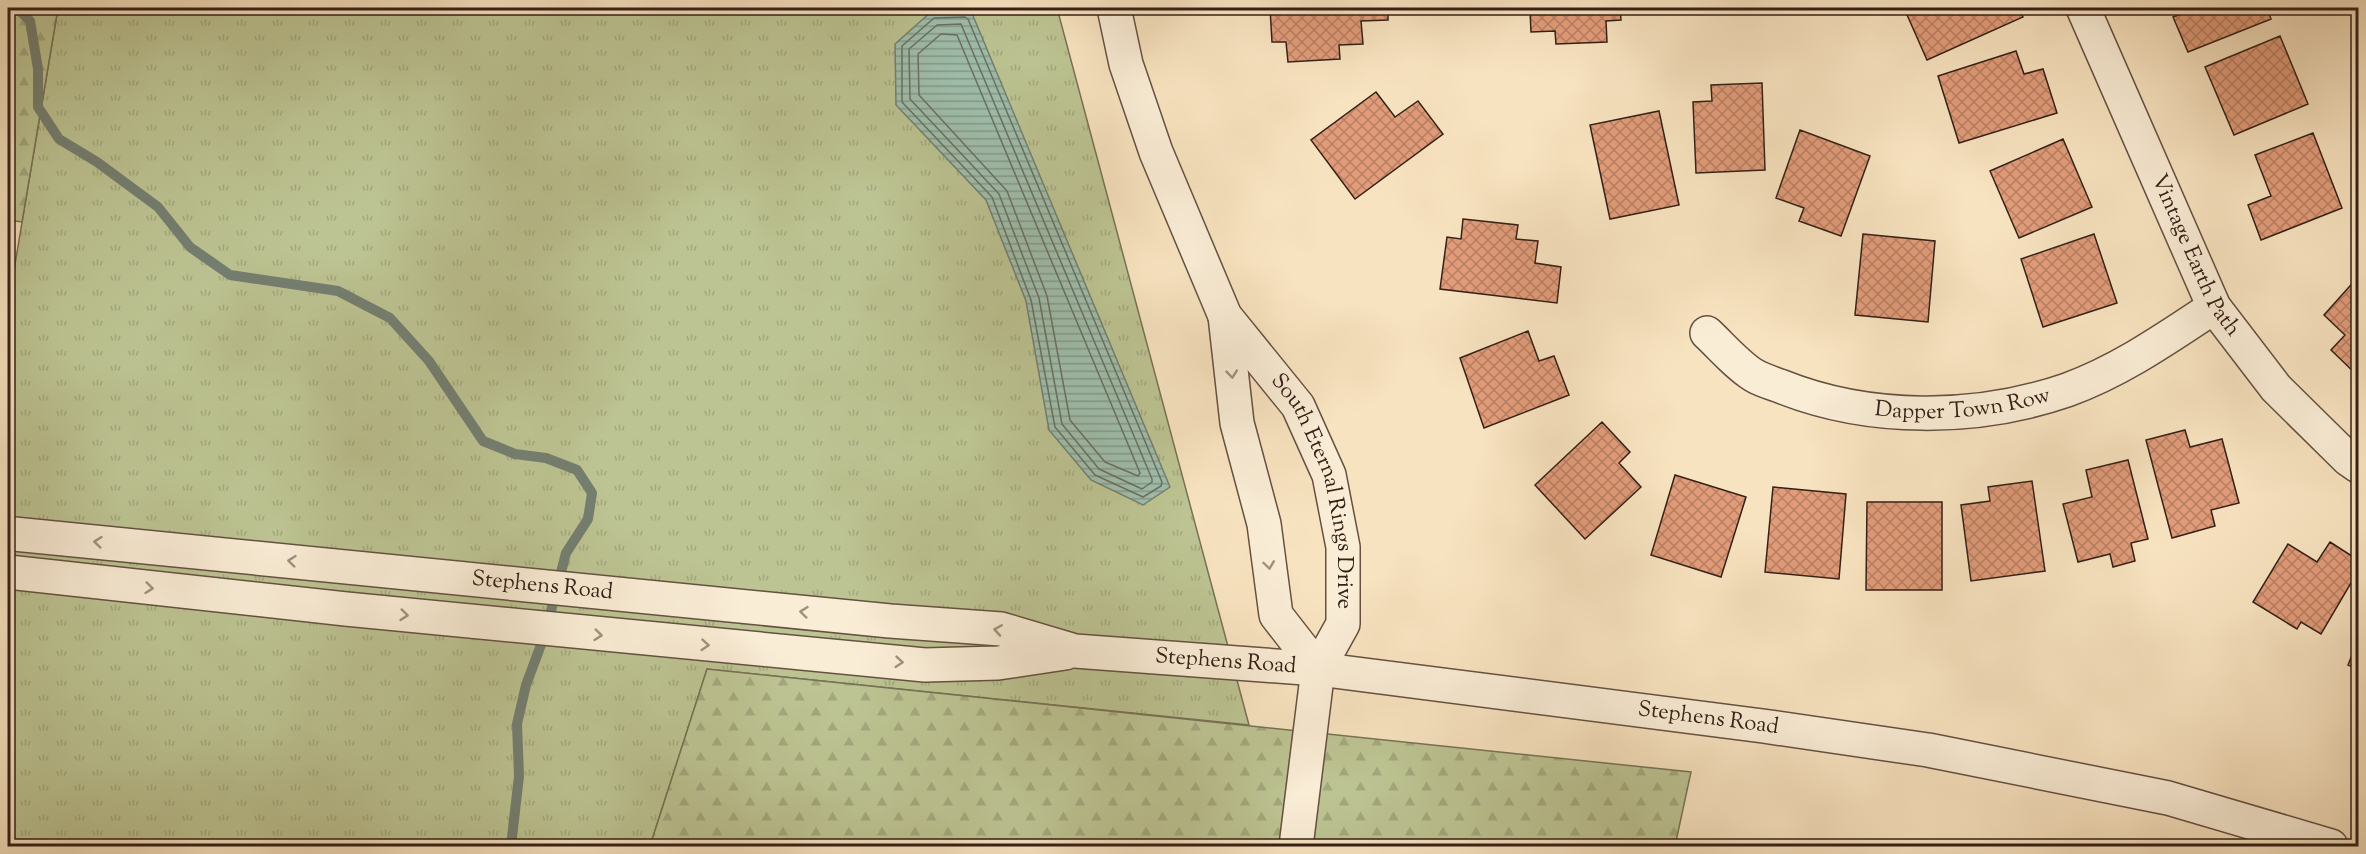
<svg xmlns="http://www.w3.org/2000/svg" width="2366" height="854" font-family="'Sorts Mill Goudy',serif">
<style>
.grass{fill:url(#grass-tufts);stroke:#787255;stroke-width:1.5}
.forest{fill:url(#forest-firs);stroke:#787255;stroke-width:1.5}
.water{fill:url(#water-rules);stroke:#747f71;stroke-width:1.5}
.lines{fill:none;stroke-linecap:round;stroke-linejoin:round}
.shore{stroke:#6a7062;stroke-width:1.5}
.stream{stroke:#747f71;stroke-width:10}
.building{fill:url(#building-cross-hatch);stroke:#342017;stroke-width:1.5}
.minor-casing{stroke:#655141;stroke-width:36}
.tertiary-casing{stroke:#655141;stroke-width:36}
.minor{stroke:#faedd6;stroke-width:33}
.tertiary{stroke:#faedd6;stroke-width:33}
.oneway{stroke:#a19180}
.labels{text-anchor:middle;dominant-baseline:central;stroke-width:4.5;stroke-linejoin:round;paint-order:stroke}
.street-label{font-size:22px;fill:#342017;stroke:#faedd6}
</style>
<defs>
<pattern id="grass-tufts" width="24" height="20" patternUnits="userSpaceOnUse" patternTransform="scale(1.5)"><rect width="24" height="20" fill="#bdc493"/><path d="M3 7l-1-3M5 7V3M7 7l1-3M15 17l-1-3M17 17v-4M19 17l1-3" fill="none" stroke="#a3a87e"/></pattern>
<pattern id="forest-firs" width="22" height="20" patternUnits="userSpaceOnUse" patternTransform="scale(1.5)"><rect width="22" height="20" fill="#bdc493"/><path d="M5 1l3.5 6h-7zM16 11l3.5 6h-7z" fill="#a3a87e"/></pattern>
<pattern id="water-rules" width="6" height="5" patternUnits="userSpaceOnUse" patternTransform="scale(1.5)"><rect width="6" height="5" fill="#9fbfad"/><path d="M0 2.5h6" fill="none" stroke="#829b8c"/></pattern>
<pattern id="building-cross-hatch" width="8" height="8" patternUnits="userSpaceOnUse" patternTransform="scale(1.5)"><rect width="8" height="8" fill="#e29c7a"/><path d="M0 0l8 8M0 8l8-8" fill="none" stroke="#b87f63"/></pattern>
</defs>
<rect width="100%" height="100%" fill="#f8e3c0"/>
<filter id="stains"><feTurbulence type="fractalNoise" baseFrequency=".00333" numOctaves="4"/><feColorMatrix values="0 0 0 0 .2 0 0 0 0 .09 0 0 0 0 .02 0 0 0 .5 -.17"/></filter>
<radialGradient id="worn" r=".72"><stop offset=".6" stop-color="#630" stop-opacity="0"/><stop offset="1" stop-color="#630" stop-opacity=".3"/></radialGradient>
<path class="grass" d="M 58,8 L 1057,8 L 1249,725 L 707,669 L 650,846 L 8,846 L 8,306 Z"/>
<path class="forest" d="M 8,8 L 58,8 L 22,222 L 8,220 Z
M 707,669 L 1691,772 L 1675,846 L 650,846 Z"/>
<path class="water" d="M 932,11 L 971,11 L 1170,487 L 1143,505 L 1091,480 L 1049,430 L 1026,301 L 986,200 L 896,105 L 895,44 Z"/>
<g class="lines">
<path class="shore" d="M 965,17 L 968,19 L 1162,482 L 1161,486 L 1143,497 L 1095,475 L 1055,427 L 1031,300 L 992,197 L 902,102 L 902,46 L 934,18 Z
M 961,24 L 1152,479 L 1152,482 L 1142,489 L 1099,469 L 1062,424 L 1039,298 L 999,194 L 910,99 L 909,49 L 937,25 Z
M 941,34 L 957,35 L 1140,473 L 1138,476 L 1105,462 L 1070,420 L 1047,296 L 1007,191 L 919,95 L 918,54 Z"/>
<path class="stream" d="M 17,8 L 30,21 L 38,69 L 38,107 L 59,139 L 97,162 L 158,207 L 190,247 L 230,275 L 338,291 L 390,318 L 429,361 L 483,441 L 515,454 L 546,458 L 577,470 L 592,493 L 588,519 L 566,553 L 545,634 L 526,685 L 517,724 L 519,776 L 511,846"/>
</g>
<path class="building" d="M 1270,8 L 1388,8 L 1388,20 L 1361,21 L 1363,44 L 1339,45 L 1340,59 L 1288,62 L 1286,42 L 1272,42 Z
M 1504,8 L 1620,8 L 1621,20 L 1606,21 L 1607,42 L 1556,44 L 1555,31 L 1531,32 L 1530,11 L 1504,12 Z
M 1904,8 L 2018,8 L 2023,17 L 1927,60 Z
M 2181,8 L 2267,8 L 2271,19 L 2188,52 L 2173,17 L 2183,13 Z
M 2280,36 L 2308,104 L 2234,135 L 2205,67 Z
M 2016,51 L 2024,74 L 2043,69 L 2057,113 L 1959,143 L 1938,76 Z
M 1762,83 L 1765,170 L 1696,173 L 1693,102 L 1712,101 L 1711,85 Z
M 1376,92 L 1395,117 L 1418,101 L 1443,134 L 1355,199 L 1311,140 Z
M 1659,111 L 1679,205 L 1610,219 L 1590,125 Z
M 1800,130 L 1870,156 L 1841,236 L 1799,221 L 1804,208 L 1776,198 Z
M 2313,133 L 2342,208 L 2261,240 L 2248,205 L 2271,196 L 2255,155 Z
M 2063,139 L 2092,207 L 2019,238 L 1990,171 Z
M 1463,219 L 1518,225 L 1516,239 L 1538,241 L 1535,263 L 1561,267 L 1557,303 L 1440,289 L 1447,237 L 1461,239 Z
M 1863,234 L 1935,241 L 1928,322 L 1855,315 Z
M 2094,234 L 2117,303 L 2043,327 L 2021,259 Z
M 2358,277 L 2358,376 L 2331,350 L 2345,335 L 2324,315 Z
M 1528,331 L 1539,361 L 1554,356 L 1569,395 L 1484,428 L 1460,358 Z
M 1602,422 L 1630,452 L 1619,463 L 1641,487 L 1585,539 L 1535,485 Z
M 2185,430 L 2190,447 L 2222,439 L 2239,503 L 2211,510 L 2215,526 L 2172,538 L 2146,440 Z
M 2128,460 L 2148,539 L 2131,543 L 2135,561 L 2113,567 L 2110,554 L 2078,562 L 2063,504 L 2092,497 L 2086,470 Z
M 1675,475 L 1746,497 L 1721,577 L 1651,555 Z
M 2032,481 L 2045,571 L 1971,581 L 1961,505 L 1990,501 L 1988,487 Z
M 1773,487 L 1846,494 L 1839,579 L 1765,572 Z
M 1867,502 L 1942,502 L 1942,590 L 1866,590 Z
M 2330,542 L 2358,560 L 2358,571 L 2321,634 L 2301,622 L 2297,629 L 2253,602 L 2288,544 L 2317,562 Z
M 2358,640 L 2358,669 L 2348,665 Z"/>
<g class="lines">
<defs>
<g id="minor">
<path id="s1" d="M 1114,8 L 1126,64 L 1156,152 L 1225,316 L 1298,406 L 1329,475 L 1343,547 L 1343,624 L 1318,669 L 1296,846"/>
<path id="s2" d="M 2083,8 L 2214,307 L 2276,388 L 2348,459 L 2358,466"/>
<path d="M 1225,316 L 1237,423 L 1264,524 L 1276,615 L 1318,669"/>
<path id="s3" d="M 1707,333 C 1721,346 1739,367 1755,376 C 1762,380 1772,383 1780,386 C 1869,422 1977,421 2067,390 C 2120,371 2167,338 2214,307"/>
</g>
<g id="tertiary">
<path id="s4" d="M 8,535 L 14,534 L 890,621 L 1001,629 L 1075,651 L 1318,669 L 1763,726 L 1928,750 L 2168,798 L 2331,846"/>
<path d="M 8,572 L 346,609 L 925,665 L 998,663 L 1065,653"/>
</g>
</defs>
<use href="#minor" class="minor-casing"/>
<use href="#tertiary" class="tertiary-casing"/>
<use href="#minor" class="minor"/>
<use href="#tertiary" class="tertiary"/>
</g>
<defs><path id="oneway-chevron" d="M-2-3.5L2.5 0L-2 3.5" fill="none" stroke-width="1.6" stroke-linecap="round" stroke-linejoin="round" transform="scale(1.5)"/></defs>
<g class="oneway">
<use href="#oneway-chevron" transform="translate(1232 374) rotate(84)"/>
<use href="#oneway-chevron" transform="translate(98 542) rotate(-174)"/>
<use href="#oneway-chevron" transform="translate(292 561) rotate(-174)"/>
<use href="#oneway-chevron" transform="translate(1269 565) rotate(82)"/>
<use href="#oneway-chevron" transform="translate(149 588) rotate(6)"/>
<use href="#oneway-chevron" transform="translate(804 612) rotate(-174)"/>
<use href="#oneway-chevron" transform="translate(404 615) rotate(6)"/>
<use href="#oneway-chevron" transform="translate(998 630) rotate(-171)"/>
<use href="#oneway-chevron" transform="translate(598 635) rotate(6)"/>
<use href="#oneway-chevron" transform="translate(705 645) rotate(5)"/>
<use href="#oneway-chevron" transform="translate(899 662) rotate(5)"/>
</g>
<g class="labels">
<g class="street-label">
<text stroke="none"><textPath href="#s2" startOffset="272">Vintage Earth Path</textPath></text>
<text stroke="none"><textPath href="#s3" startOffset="278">Dapper Town Row</textPath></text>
<text stroke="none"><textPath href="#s1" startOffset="531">South Eternal Rings Drive</textPath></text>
<text stroke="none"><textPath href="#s4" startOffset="537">Stephens Road</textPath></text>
<text stroke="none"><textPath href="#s4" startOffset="1226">Stephens Road</textPath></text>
<text stroke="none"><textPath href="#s4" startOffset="1712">Stephens Road</textPath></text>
</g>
</g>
<rect width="2366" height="854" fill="none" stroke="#f8e3c0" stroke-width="30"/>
<rect x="9" y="9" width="2348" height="836" fill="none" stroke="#342017" stroke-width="3"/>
<rect x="15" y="15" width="2336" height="824" fill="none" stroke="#342017" stroke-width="1.5"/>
<rect width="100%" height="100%" filter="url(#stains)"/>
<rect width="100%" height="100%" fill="url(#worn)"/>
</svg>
